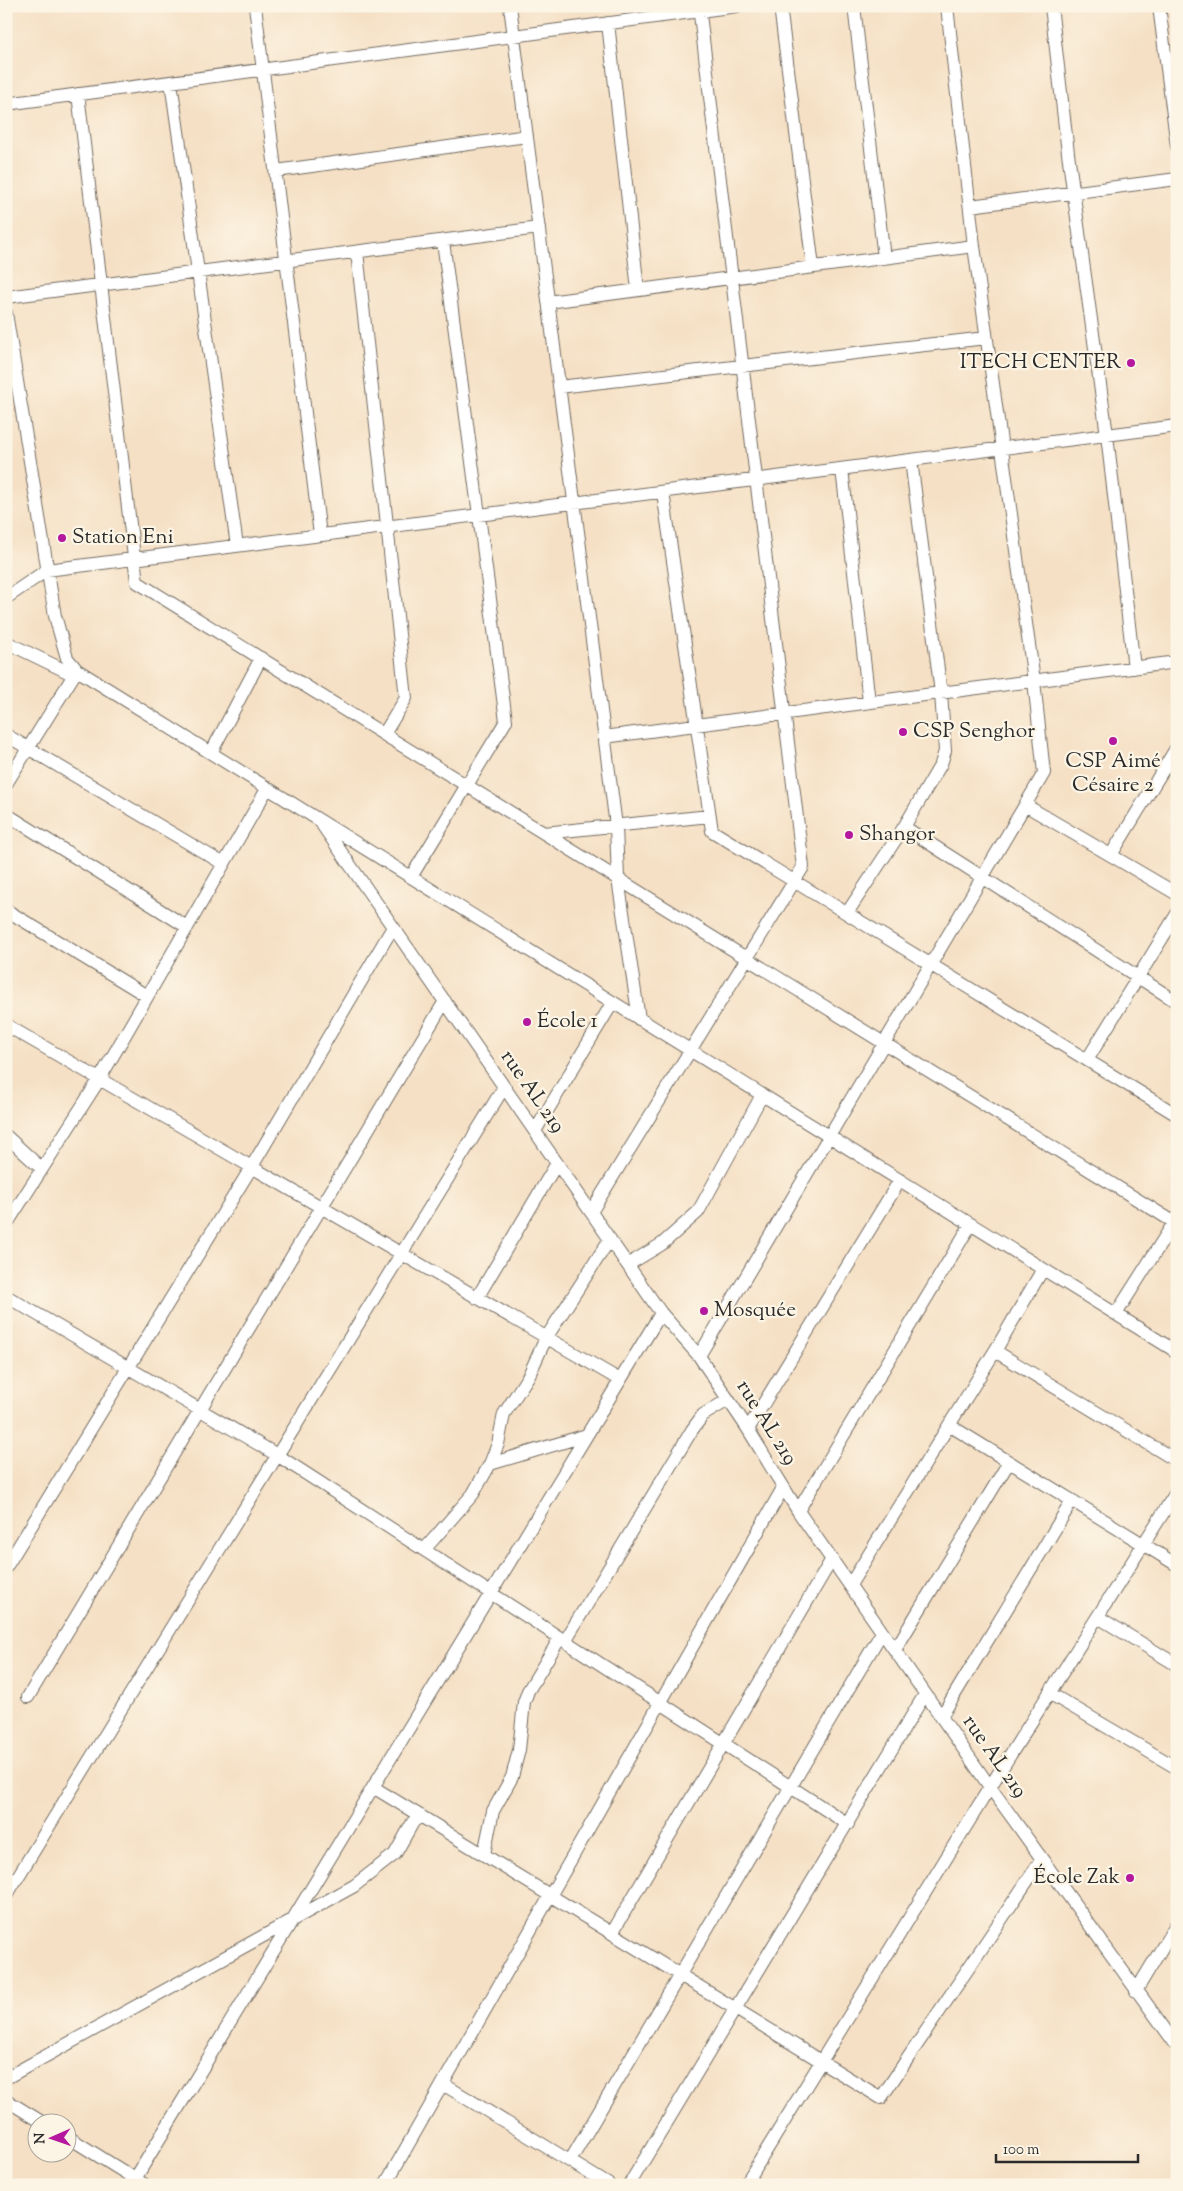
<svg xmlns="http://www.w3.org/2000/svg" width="1183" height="2191" font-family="'Sorts Mill Goudy',serif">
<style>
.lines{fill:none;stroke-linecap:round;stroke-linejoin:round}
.minor-casing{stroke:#726a61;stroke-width:14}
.minor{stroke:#fff;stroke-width:12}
.poi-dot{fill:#b5179e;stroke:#fcf5e5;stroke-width:2}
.labels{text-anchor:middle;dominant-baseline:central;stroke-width:4.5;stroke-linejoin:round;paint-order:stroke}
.poi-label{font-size:21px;fill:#2b2b2b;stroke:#fcf5e5;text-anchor:start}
.street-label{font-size:21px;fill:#2b2b2b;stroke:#fcf5e5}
</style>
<rect width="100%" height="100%" fill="#fcf5e5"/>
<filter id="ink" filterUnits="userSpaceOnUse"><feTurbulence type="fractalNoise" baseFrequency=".02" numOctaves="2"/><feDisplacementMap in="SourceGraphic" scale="10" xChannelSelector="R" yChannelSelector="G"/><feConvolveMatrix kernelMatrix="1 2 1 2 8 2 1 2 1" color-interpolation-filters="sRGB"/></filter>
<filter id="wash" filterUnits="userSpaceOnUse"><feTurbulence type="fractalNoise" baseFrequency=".0096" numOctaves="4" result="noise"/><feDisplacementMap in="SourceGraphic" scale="20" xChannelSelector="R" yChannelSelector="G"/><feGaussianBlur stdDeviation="1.12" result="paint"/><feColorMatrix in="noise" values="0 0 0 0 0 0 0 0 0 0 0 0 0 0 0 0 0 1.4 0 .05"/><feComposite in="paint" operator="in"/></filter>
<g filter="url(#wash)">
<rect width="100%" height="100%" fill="#f5e0c5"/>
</g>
<g filter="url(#ink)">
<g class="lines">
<defs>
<path id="minor" d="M 255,6 L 320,535
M 510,6 L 616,826 L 618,879 L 639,1019
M 780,6 L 813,267
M 854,6 L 884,258
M 1051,6 L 1068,153 L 1107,435 L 1134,668
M 1159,6 L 1177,146
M 608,23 L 638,290
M 171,82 L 237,546
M 78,94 L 137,582 L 1177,1224
M 6,104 L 737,6
M 276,171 L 527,136
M 970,206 L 1177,179
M 357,252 L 406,698 L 384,734
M 6,297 L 539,228
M 548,302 L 974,246
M 6,313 L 55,616 L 67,658 L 77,670 L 1177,1352
M 559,387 L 986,338
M 842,469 L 869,702
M 663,492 L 712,831 L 1177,1115
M 6,598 L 47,570 L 1177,426
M 6,642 L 74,675
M 6,735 L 224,864
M 604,737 L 1177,662
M 211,753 L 261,658
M 6,784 L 77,670
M 1025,805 L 1177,894
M 6,814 L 187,927
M 323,826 L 661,1313 L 699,1356 L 748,1429 L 798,1511 L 990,1787 L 1177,2046
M 904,827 L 1177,1002
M 544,833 L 710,816
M 1111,855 L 1177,747
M 411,877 L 506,721 L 443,241
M 6,910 L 147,996
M 847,913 L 904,827 L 941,764 L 945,751 L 941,693 L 911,460
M 6,1025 L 620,1380
M 1087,1060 L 1177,914
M 535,1131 L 613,1002
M 6,1136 L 42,1169
M 591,1212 L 803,867 L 699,6
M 6,1225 L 99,1080 L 267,789
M 629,1264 L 662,1244 L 698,1212 L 762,1095
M 6,1296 L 277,1455 L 848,1824
M 477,1298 L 557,1163
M 1116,1314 L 1177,1218
M 995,1351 L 1177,1461
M 699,1356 L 1044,773 L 1034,681 L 974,246 L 947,6
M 949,1425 L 1177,1565
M 748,1429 L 900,1180
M 490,1464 L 587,1435
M 798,1511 L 971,1224
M 424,1550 L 473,1494 L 490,1464 L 498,1444 L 504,1414 L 529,1375 L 546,1338 L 610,1239
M 6,1567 L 251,1168 L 393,927
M 850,1585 L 995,1351 L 1043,1269
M 1098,1617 L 1177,1665
M 565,1641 L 692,1430 L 703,1415 L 728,1400
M 895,1650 L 1009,1462
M 1049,1693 L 1177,1768
M 28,1697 L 445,1001
M 941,1717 L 1072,1501
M 373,1787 L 881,2098 L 1042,1859
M 484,1854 L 493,1811 L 512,1777 L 519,1750 L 524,1702 L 528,1691 L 560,1638
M 6,1896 L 504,1087
M 612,1933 L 832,1559
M 1136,1991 L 1177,1923
M 6,2078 L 354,1886 L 395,1854 L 413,1822 L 421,1816
M 443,2084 L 609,2185
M 6,2100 L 45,2124
M 68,2137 L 145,2185
M 570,2161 L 882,1632
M 135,2179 L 661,1313
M 385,2185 L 783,1488
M 629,2185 L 925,1694
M 745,2185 L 990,1787 L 1177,1491"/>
</defs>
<use href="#minor" class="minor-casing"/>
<use href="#minor" class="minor"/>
</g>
</g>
<g class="poi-dot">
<circle cx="1131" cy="363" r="5"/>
<circle cx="62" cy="538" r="5"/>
<circle cx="903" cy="732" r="5"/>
<circle cx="1113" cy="741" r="5"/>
<circle cx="849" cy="835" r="5"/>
<circle cx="527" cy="1022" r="5"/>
<circle cx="704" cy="1311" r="5"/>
<circle cx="1130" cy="1878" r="5"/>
</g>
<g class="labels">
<g class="poi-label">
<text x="1121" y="363" text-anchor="end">ITECH CENTER</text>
<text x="72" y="538">Station Eni</text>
<text x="913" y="732">CSP Senghor</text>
<text x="1113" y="762" text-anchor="middle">CSP Aimé<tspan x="1113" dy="24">Césaire 2</tspan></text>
<text x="859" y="835">Shangor</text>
<text x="537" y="1022">École 1</text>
<text x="714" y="1311">Mosquée</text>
<text x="1120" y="1878" text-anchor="end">École Zak</text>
</g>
<g class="street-label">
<text transform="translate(532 1092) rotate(55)">rue AL 219</text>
<text transform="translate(766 1423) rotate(58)">rue AL 219</text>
<text transform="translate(994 1757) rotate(55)">rue AL 219</text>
</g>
</g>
<rect width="1183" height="2191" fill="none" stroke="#fcf5e5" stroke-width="25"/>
<g transform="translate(52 2138) rotate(268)"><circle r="24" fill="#fcf5e5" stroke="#a8a49b"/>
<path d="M0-4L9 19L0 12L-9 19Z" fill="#b5179e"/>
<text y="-8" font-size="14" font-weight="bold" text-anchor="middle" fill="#2b2b2b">N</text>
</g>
<path d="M996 2154v8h142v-8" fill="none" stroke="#2b2b2b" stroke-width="2.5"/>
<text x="1003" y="2154" font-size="15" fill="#2b2b2b" stroke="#fcf5e5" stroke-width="4" paint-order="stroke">100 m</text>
</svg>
